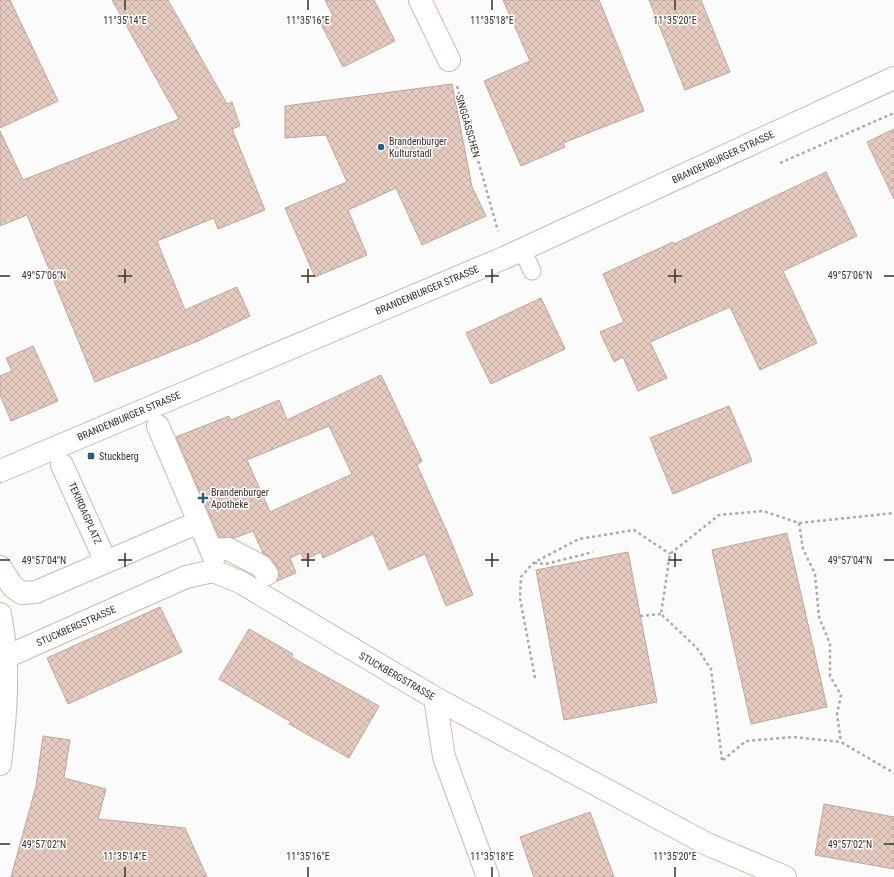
<svg xmlns="http://www.w3.org/2000/svg" width="894" height="877" font-family="'Roboto Condensed',sans-serif">
<style>
.building{fill:url(#building-cross-hatch);stroke:#c0a69c;fill-rule:evenodd}
.lines{fill:none;stroke-linecap:round;stroke-linejoin:round}
.service-casing{stroke:#d1b8ac;stroke-width:19}
.pedestrian-casing{stroke:#d1b8ac;stroke-width:24}
.minor-casing{stroke:#d1b8ac;stroke-width:24}
.path{stroke:#adaaa8;stroke-width:2.5;stroke-dasharray:3 3;stroke-linecap:butt}
.service{stroke:#fff;stroke-width:17}
.pedestrian{stroke:#fff;stroke-width:22}
.minor{stroke:#fff;stroke-width:22}
.ticks{fill:none;stroke:#382f2a;stroke-width:1.5}
.poi-dot{fill:#266079;stroke:#fff;stroke-width:1.5}
.labels{text-anchor:middle;dominant-baseline:central;stroke-width:3;stroke-linejoin:round;paint-order:stroke}
.street-label{font-size:10px;fill:#382f2a;stroke:#fff}
.poi-label{font-size:10px;fill:#382f2a;stroke:#fff;text-anchor:start}
.ticks-label{font-size:10px;text-anchor:middle;fill:#382f2a;stroke:#fff;stroke-width:3;stroke-linejoin:round;paint-order:stroke}
</style>
<defs>
<pattern id="building-cross-hatch" width="8" height="8" patternUnits="userSpaceOnUse"><rect width="8" height="8" fill="#e5cac0"/><path d="M0 0l8 8M0 8l8-8" fill="none" stroke="#c5aea5"/></pattern>
</defs>
<rect width="100%" height="100%" fill="#fbfbfb"/>
<path class="building" d="M 0,0 L 10,0 L 58,101 L 0,128 Z
M 112,0 L 168,0 L 227,104 L 232,102 L 240,126 L 232,129 L 265,210 L 218,229 L 214,218 L 157,241 L 185,310 L 237,287 L 250,316 L 198,341 L 95,382 L 27,215 L 0,226 L 0,131 L 23,180 L 179,119 Z
M 325,0 L 374,0 L 395,41 L 343,67 L 320,22 L 333,16 Z
M 503,0 L 599,0 L 644,111 L 563,143 L 565,147 L 521,166 L 484,81 L 530,61 Z
M 649,0 L 701,0 L 730,72 L 685,90 Z
M 452,84 L 472,187 L 486,216 L 422,245 L 396,188 L 348,210 L 367,255 L 315,277 L 285,208 L 347,182 L 326,135 L 285,138 L 285,106 Z
M 894,129 L 894,199 L 867,142 Z
M 826,172 L 857,236 L 783,271 L 817,343 L 760,370 L 730,307 L 650,342 L 667,378 L 638,391 L 623,357 L 614,362 L 600,332 L 624,322 L 603,274 L 673,242 L 674,244 Z
M 541,298 L 565,349 L 491,384 L 466,333 Z
M 33,346 L 58,401 L 11,421 L 0,395 L 0,376 L 12,371 L 6,358 Z
M 381,375 L 422,461 L 417,465 L 448,534 L 473,595 L 446,606 L 425,554 L 389,570 L 373,534 L 323,558 L 321,552 L 304,560 L 301,553 L 290,558 L 296,573 L 277,581 L 279,573 L 277,567 L 271,558 L 263,553 L 253,531 L 234,538 L 219,537 L 176,437 L 229,416 L 231,420 L 279,400 L 287,420 ZM 329,426 L 352,474 L 270,512 L 247,460 Z
M 729,406 L 752,461 L 673,494 L 650,438 Z
M 787,533 L 827,707 L 751,724 L 712,550 Z
M 628,552 L 657,702 L 564,720 L 536,570 Z
M 160,607 L 182,652 L 68,704 L 47,658 Z
M 249,629 L 293,654 L 291,657 L 379,706 L 349,758 L 289,724 L 291,722 L 219,679 Z
M 43,736 L 70,740 L 64,778 L 106,789 L 98,819 L 185,828 L 207,877 L 11,877 L 36,786 Z
M 824,804 L 894,817 L 894,869 L 815,855 Z
M 590,812 L 614,877 L 534,877 L 520,837 Z"/>
<g class="lines">
<defs>
<path id="service" d="M 522,249 L 532,271"/>
<path id="pedestrian" d="M 158,426 L 214,557
M 62,465 L 106,562
M 211,550 L 228,549 L 261,566 L 267,574
M 0,567 L 13,587 L 22,593 L 36,592 L 199,522"/>
<path id="minor" d="M 420,0 L 449,60
M 0,471 L 506,257 L 894,78
M 0,614 C 10,662 6,715 0,764
M 6,657 L 186,577 L 213,571 L 240,582 L 435,698 L 707,844 L 785,877
M 435,698 L 444,757 L 488,877"/>
</defs>
<use href="#service" class="service-casing"/>
<use href="#pedestrian" class="pedestrian-casing"/>
<use href="#minor" class="minor-casing"/>
<path class="path" d="M 457,86 L 498,231
M 780,163 L 894,113
M 799,523 L 803,549 L 815,574 L 819,617 L 830,644 L 830,676 L 841,695 L 837,714 L 841,742
M 534,563 L 546,564 L 593,552
M 640,616 L 661,614
M 535,678 L 520,598 L 521,577 L 533,563 L 579,539 L 634,530 L 670,554
M 722,760 L 711,669 L 697,648 L 661,614 L 670,554 L 719,515 L 763,511 L 799,523 L 894,513
M 723,760 L 746,741 L 793,737 L 841,742 L 894,773"/>
<use href="#service" class="service"/>
<use href="#pedestrian" class="pedestrian"/>
<use href="#minor" class="minor"/>
</g>
<path class="ticks" d="M 125,0 L 125,10M 308,0 L 308,10M 492,0 L 492,10M 675,0 L 675,10M 125,269 L 125,283M 308,269 L 308,283M 492,269 L 492,283M 675,269 L 675,283M 0,276 L 10,276M 118,276 L 132,276M 301,276 L 315,276M 485,276 L 499,276M 668,276 L 682,276M 884,276 L 894,276M 125,553 L 125,567M 308,553 L 308,567M 492,553 L 492,567M 675,553 L 675,567M 0,560 L 10,560M 118,560 L 132,560M 301,560 L 315,560M 485,560 L 499,560M 668,560 L 682,560M 884,560 L 894,560M 0,844 L 10,844M 884,844 L 894,844M 125,867 L 125,877M 308,867 L 308,877M 492,867 L 492,877M 675,867 L 675,877"/>
<g class="poi-dot">
<circle cx="381" cy="147" r="4"/>
<rect x="87" y="452" width="8" height="8" rx="2"/>
<path d="M201 492h4v4h4v4h-4v4h-4v-4h-4v-4h4z"/>
</g>
<g class="labels">
<g class="street-label">
<text transform="translate(468 126) rotate(74)">SINGGÄSSCHEN</text>
<text transform="translate(723 157) rotate(-25)">BRANDENBURGER STRASSE</text>
<text transform="translate(427 290) rotate(-23)">BRANDENBURGER STRASSE</text>
<text transform="translate(129 416) rotate(-23)">BRANDENBURGER STRASSE</text>
<text transform="translate(85 513) rotate(66)">TEKIRDAGPLATZ</text>
<text transform="translate(76 626) rotate(-24)">STUCKBERGSTRASSE</text>
<text transform="translate(397 676) rotate(30)">STUCKBERGSTRASSE</text>
</g>
<g class="poi-label">
<text x="389" y="141">Brandenburger<tspan x="389" dy="12">Kulturstadl</tspan></text>
<text x="99" y="456">Stuckberg</text>
<text x="211" y="492">Brandenburger<tspan x="211" dy="12">Apotheke</tspan></text>
</g>
</g>
<g class="ticks-label">
<text x="125" y="24">11°35'14"E</text>
<text x="308" y="24">11°35'16"E</text>
<text x="492" y="24">11°35'18"E</text>
<text x="675" y="24">11°35'20"E</text>
<text x="44" y="279">49°57'06"N</text>
<text x="850" y="279">49°57'06"N</text>
<text x="44" y="564">49°57'04"N</text>
<text x="850" y="564">49°57'04"N</text>
<text x="44" y="848">49°57'02"N</text>
<text x="850" y="848">49°57'02"N</text>
<text x="125" y="860">11°35'14"E</text>
<text x="308" y="860">11°35'16"E</text>
<text x="492" y="860">11°35'18"E</text>
<text x="675" y="860">11°35'20"E</text>
</g>
</svg>
